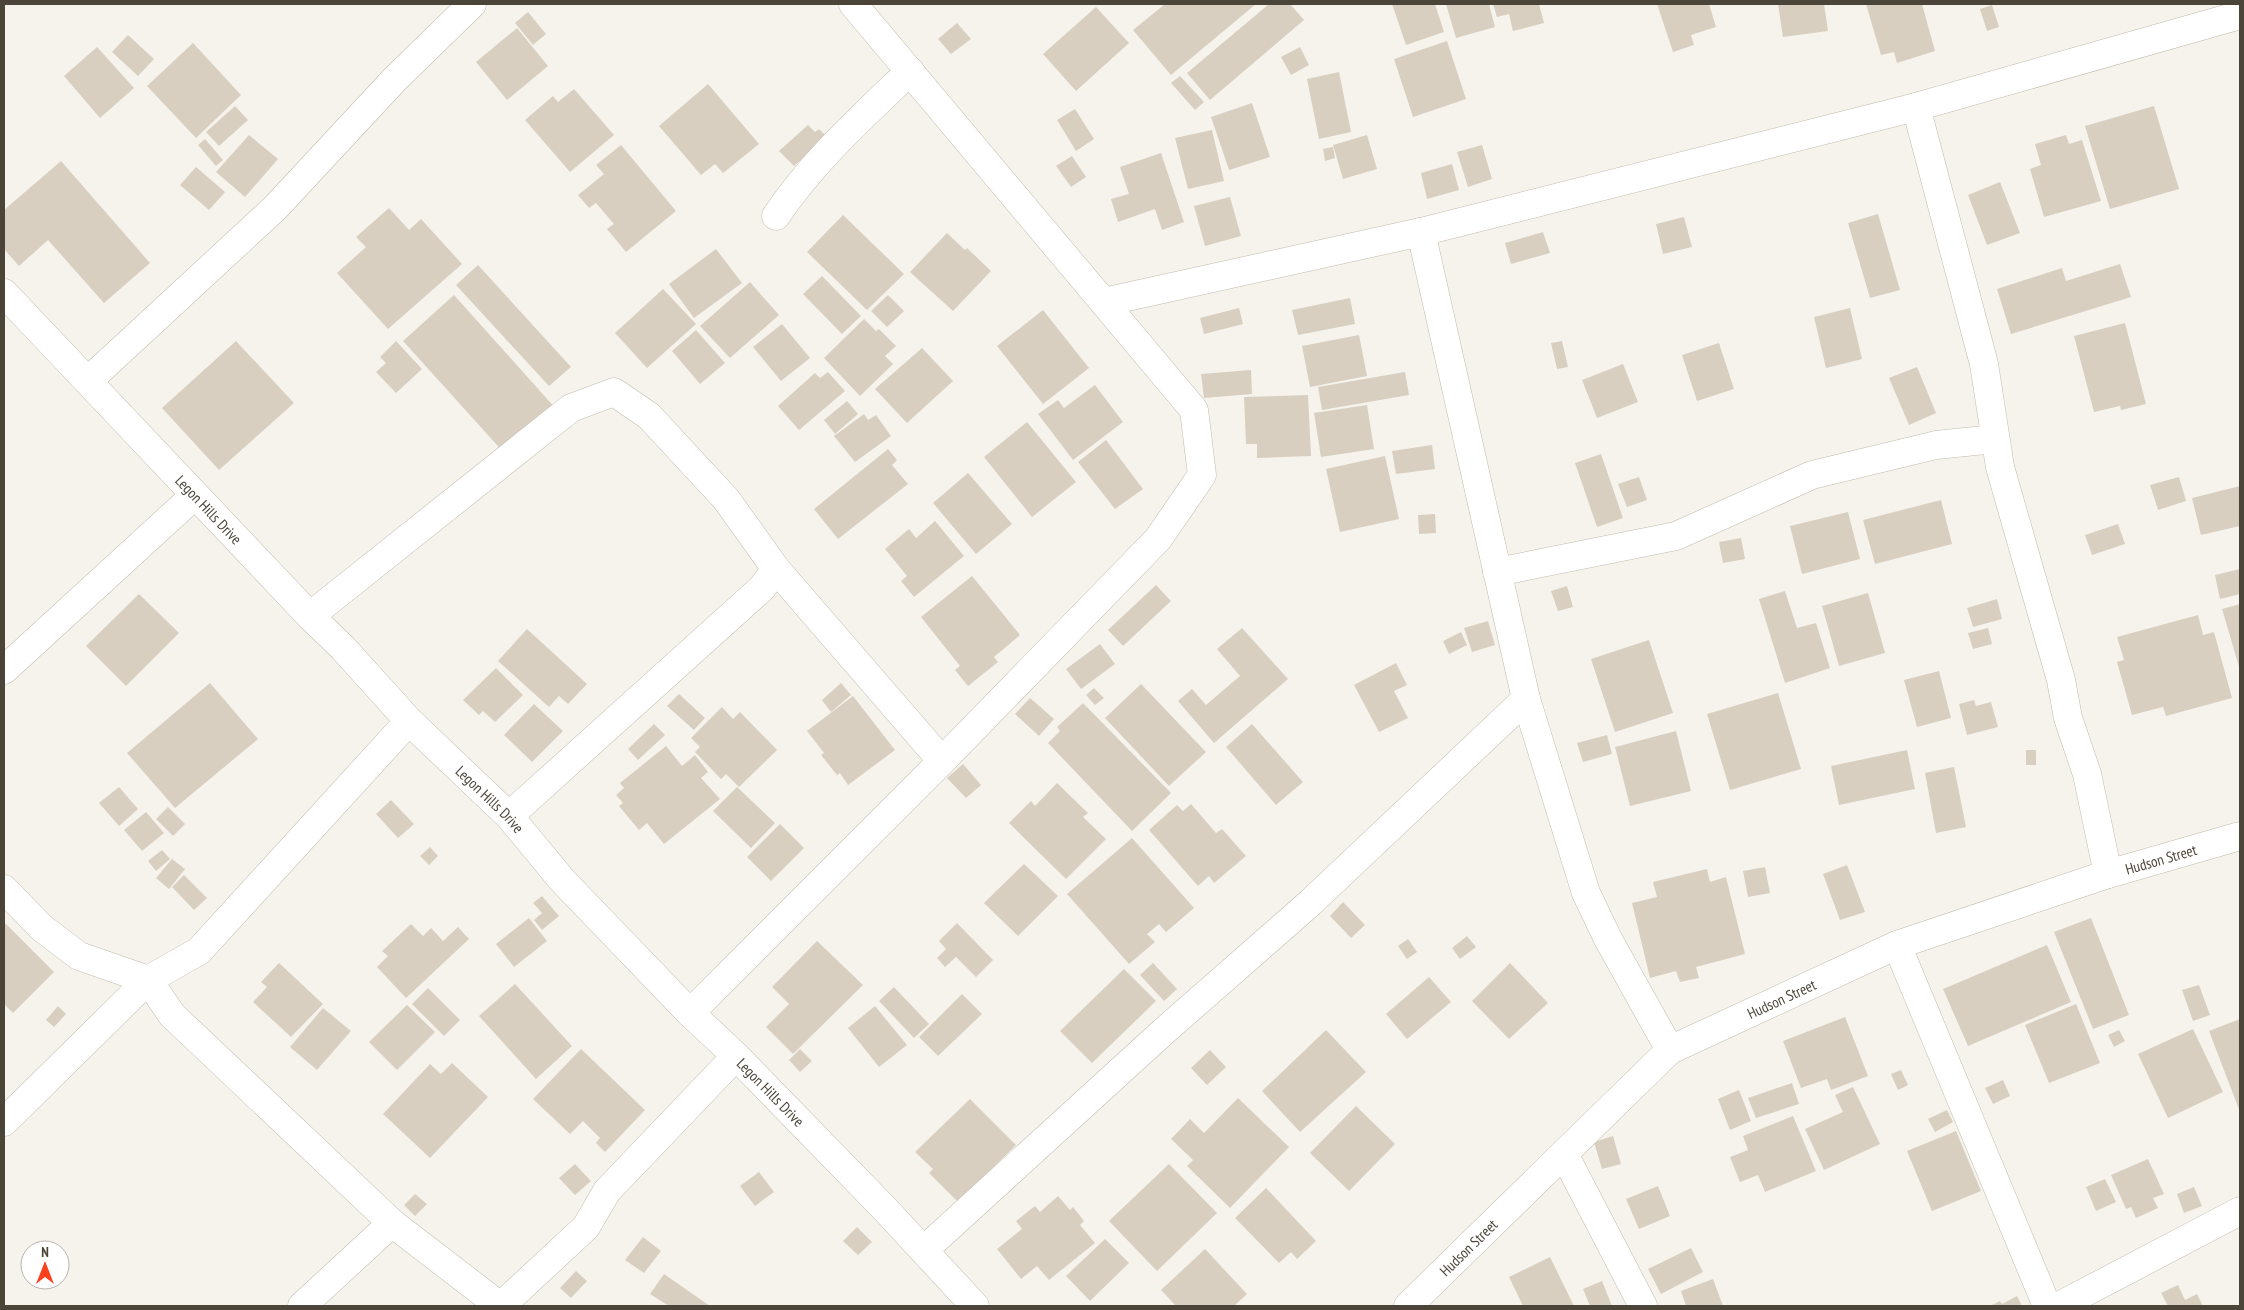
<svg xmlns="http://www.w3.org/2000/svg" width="2244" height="1310" font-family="'PT Sans Narrow',sans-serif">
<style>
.building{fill:#d8cfc1}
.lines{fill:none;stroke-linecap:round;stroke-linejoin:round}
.minor-casing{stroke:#c2bbae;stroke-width:29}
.minor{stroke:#fff;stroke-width:28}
.labels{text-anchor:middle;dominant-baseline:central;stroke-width:5;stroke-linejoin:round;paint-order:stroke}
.street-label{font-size:15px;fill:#4b4439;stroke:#fff}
</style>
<rect width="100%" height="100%" fill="#f6f3ec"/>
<path class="building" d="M 1165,4 L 1256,4 L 1171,75 L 1133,30 Z
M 1269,4 L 1290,4 L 1304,20 L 1210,100 L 1187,73 Z
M 1392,4 L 1435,4 L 1444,32 L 1406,45 Z
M 1446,4 L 1489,4 L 1495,27 L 1456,38 Z
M 1493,4 L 1539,4 L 1544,23 L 1513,31 L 1509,14 L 1497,17 Z
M 1657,4 L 1709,4 L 1716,27 L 1691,35 L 1694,45 L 1673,52 Z
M 1778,4 L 1824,4 L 1828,31 L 1783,37 Z
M 1866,4 L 1922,4 L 1935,51 L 1897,63 L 1894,52 L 1881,55 Z
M 1992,5 L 1999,27 L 1987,31 L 1980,9 Z
M 1096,7 L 1129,43 L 1076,91 L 1043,54 Z
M 528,12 L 546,34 L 533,45 L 515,23 Z
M 957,23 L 971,39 L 951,54 L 938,39 Z
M 517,28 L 548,66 L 507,100 L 476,62 Z
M 128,35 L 154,59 L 138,76 L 112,52 Z
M 1447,41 L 1466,99 L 1413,117 L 1394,59 Z
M 193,43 L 241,95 L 196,138 L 147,86 Z
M 97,47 L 134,88 L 100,118 L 64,76 Z
M 1300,47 L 1309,65 L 1291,75 L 1281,57 Z
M 1339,72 L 1351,132 L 1319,139 L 1307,79 Z
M 1180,76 L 1204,102 L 1195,110 L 1171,83 Z
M 708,84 L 759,144 L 723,173 L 715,164 L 701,175 L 659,126 Z
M 574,89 L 614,135 L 570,172 L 525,120 L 553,96 L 558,102 Z
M 1252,103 L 1270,157 L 1229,170 L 1211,117 Z
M 235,106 L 248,120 L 219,146 L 206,132 Z
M 2154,106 L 2179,189 L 2110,209 L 2085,126 Z
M 1075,109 L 1094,139 L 1076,151 L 1057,120 Z
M 808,125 L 815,132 L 819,129 L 827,137 L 794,166 L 779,151 Z
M 1212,130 L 1224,181 L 1188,189 L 1175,138 Z
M 249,135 L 278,159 L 245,197 L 216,172 Z
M 1367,135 L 1377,169 L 1343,179 L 1333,145 Z
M 2066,135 L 2069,144 L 2082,140 L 2101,201 L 2044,217 L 2030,169 L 2041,165 L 2035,144 Z
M 205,139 L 223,160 L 216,166 L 198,145 Z
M 621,145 L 676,211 L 626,252 L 607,229 L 614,224 L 596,203 L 589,208 L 578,195 L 604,174 L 596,165 Z
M 1482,145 L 1492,179 L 1468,187 L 1457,152 Z
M 1333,147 L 1335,158 L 1325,161 L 1323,149 Z
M 1161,153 L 1184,222 L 1162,230 L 1155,209 L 1118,222 L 1111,199 L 1129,194 L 1120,167 Z
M 1072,156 L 1086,177 L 1071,187 L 1056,166 Z
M 61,161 L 150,263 L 104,303 L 48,240 L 19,266 L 4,249 L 4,210 Z
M 1452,164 L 1459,190 L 1427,199 L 1421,173 Z
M 196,167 L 225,192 L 209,210 L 180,185 Z
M 2000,182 L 2020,233 L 1987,245 L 1968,195 Z
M 1230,197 L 1241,236 L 1205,246 L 1194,206 Z
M 389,208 L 409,230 L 421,219 L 462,264 L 388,329 L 337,273 L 366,247 L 356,237 Z
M 1878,214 L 1900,290 L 1870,298 L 1848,223 Z
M 843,215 L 904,274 L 867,310 L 807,252 Z
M 1684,217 L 1692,247 L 1663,254 L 1656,224 Z
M 1543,232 L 1550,253 L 1511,264 L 1505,243 Z
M 947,233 L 965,250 L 967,248 L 991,271 L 953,311 L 910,272 Z
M 716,249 L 742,283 L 694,318 L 669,284 Z
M 2120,264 L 2131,297 L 2011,334 L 1997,289 L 2062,268 L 2066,281 Z
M 478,265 L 571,367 L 549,386 L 456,285 Z
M 822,276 L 861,316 L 842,334 L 803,294 Z
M 750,282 L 779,315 L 730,358 L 700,326 Z
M 663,289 L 696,324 L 647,368 L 615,333 Z
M 454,295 L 557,410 L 506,455 L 403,341 Z
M 888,295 L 904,311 L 887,327 L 871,311 Z
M 1350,298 L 1355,324 L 1298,335 L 1292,310 Z
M 1239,308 L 1243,324 L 1204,334 L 1200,318 Z
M 1850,308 L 1862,359 L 1826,368 L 1814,317 Z
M 1043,310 L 1089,368 L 1043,404 L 997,346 Z
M 864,319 L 876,331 L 879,329 L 896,346 L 885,356 L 893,364 L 860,396 L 824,358 Z
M 2125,323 L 2146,404 L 2121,410 L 2120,406 L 2094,412 L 2074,336 Z
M 782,324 L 810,358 L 781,381 L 753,347 Z
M 696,330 L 725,363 L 700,384 L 672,351 Z
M 1359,335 L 1367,376 L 1310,387 L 1302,346 Z
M 236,341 L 294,403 L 219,470 L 162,408 Z
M 396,341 L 422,369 L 396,393 L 376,372 L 386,363 L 380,357 Z
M 1562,341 L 1568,367 L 1557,369 L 1551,343 Z
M 1719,343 L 1734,389 L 1697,401 L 1682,355 Z
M 922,348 L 953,381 L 907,423 L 875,389 Z
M 1623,364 L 1638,402 L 1597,418 L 1582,380 Z
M 1917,367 L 1936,413 L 1909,425 L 1889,378 Z
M 1251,370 L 1252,394 L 1204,398 L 1201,374 Z
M 828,372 L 845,391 L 799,430 L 778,406 L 815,373 L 820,378 Z
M 1405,372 L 1409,395 L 1322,410 L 1318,387 Z
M 1095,385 L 1123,422 L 1073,460 L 1038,414 L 1058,400 L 1064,408 Z
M 1308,395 L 1311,456 L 1257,458 L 1257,444 L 1246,444 L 1244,397 Z
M 847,401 L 858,414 L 835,434 L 824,420 Z
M 1367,405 L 1374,449 L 1321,457 L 1314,413 Z
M 864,414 L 868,420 L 876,415 L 891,436 L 855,462 L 834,436 Z
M 1027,422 L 1076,482 L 1032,517 L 984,457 Z
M 1106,440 L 1143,489 L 1115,509 L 1078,462 Z
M 1432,445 L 1435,469 L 1396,474 L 1392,451 Z
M 888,449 L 897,460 L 892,465 L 908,484 L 838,539 L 814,509 Z
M 1601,454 L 1623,518 L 1597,527 L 1575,463 Z
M 1385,456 L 1399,519 L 1340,532 L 1326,469 Z
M 968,473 L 1012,524 L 976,554 L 933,503 Z
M 1639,477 L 1647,500 L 1627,507 L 1618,484 Z
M 2179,477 L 2186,501 L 2158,510 L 2150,485 Z
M 2240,486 L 2240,526 L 2201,535 L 2192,498 Z
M 1941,500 L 1952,544 L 1875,564 L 1863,520 Z
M 1848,512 L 1860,559 L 1802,574 L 1790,526 Z
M 1435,514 L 1436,533 L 1419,534 L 1418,515 Z
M 935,521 L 964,556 L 914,597 L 901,581 L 907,576 L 885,549 L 909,529 L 916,538 Z
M 2118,524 L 2125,544 L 2092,555 L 2085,535 Z
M 1741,538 L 1745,559 L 1723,563 L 1719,542 Z
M 2240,569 L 2240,594 L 2220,599 L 2215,575 Z
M 972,576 L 1020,635 L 994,657 L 998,662 L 968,686 L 955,670 L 960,666 L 921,617 Z
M 1156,585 L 1171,601 L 1123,646 L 1108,630 Z
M 1567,586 L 1573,607 L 1558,611 L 1551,591 Z
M 1785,591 L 1797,628 L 1816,623 L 1830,668 L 1785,683 L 1759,599 Z
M 1868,593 L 1885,653 L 1839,666 L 1822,606 Z
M 139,594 L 179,633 L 126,686 L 86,646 Z
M 1997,599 L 2002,619 L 1973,627 L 1967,608 Z
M 2240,604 L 2240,670 L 2222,609 Z
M 2198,615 L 2203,635 L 2214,632 L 2232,698 L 2166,716 L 2163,707 L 2132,715 L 2117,662 L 2124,660 L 2117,637 Z
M 1488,621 L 1495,645 L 1472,652 L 1464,628 Z
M 1242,628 L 1288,679 L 1214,743 L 1178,701 L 1192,689 L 1206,705 L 1240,676 L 1217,649 Z
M 1988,628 L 1992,644 L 1973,649 L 1968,633 Z
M 527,629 L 587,684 L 568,704 L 559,696 L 549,707 L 498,661 Z
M 1461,632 L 1467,645 L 1449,654 L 1443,641 Z
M 1649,640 L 1673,713 L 1615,732 L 1591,659 Z
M 1100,644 L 1115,664 L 1081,689 L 1066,669 Z
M 1396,663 L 1407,685 L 1394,691 L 1408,718 L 1379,732 L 1354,685 Z
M 496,668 L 523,695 L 495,722 L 483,711 L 479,715 L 463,700 Z
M 1939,671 L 1951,718 L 1917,727 L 1904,680 Z
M 210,683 L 258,739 L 175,808 L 127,753 Z
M 841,683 L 851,695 L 831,712 L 822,700 Z
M 1141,684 L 1206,752 L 1169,786 L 1105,718 Z
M 1094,688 L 1104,698 L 1095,705 L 1086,695 Z
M 1778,693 L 1801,769 L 1730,790 L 1707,714 Z
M 679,694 L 705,718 L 694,730 L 667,706 Z
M 853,696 L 895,750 L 848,785 L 840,773 L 837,775 L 821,755 L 824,753 L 807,731 Z
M 1030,698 L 1054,719 L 1039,736 L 1015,714 Z
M 1974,700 L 1976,706 L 1991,702 L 1998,727 L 1967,735 L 1959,704 Z
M 1083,703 L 1171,793 L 1132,831 L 1048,743 L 1060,731 L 1057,727 Z
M 534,704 L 563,731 L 532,762 L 504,735 Z
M 722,707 L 733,719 L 740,712 L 777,750 L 739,787 L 726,774 L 721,779 L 695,752 L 700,747 L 691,738 Z
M 654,724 L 665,735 L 638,760 L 628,749 Z
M 1252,724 L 1303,782 L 1276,805 L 1226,747 Z
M 1676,731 L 1691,791 L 1630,806 L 1615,747 Z
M 1607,735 L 1612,754 L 1583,762 L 1577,743 Z
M 666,746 L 682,766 L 695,755 L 708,772 L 701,778 L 720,799 L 664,844 L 647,823 L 639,830 L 619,806 L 623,803 L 616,795 L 624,788 L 620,783 Z
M 1907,750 L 1915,789 L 1839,805 L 1831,766 Z
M 2026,750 L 2036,750 L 2036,765 L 2026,765 Z
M 963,764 L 981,785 L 966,798 L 947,778 Z
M 1954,767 L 1966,827 L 1936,833 L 1925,773 Z
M 1057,783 L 1088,813 L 1083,817 L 1106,839 L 1066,879 L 1009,823 L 1031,801 L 1035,806 Z
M 119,787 L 138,809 L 119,826 L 99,803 Z
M 737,787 L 775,823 L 751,848 L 713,811 Z
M 391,800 L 414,824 L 398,838 L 376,814 Z
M 1191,804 L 1216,833 L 1222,829 L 1246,856 L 1214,883 L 1209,876 L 1198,886 L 1149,830 L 1177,805 L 1183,811 Z
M 168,807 L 185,824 L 173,836 L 156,819 Z
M 146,812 L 164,833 L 142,851 L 124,830 Z
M 780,824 L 804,848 L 771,881 L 747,857 Z
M 1132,838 L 1194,908 L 1166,932 L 1159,924 L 1147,934 L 1155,942 L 1129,964 L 1067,894 Z
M 430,847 L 438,856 L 429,865 L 420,856 Z
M 162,850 L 170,859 L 156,871 L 148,861 Z
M 172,859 L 185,869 L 169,889 L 156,878 Z
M 1024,864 L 1058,896 L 1018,936 L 984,903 Z
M 1847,865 L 1865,912 L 1840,920 L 1823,874 Z
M 1765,867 L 1770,893 L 1748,897 L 1743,871 Z
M 1707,869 L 1710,882 L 1726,877 L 1745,954 L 1696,967 L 1699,978 L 1680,982 L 1676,971 L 1650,978 L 1632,903 L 1657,897 L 1653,882 Z
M 184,875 L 207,898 L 194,910 L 172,887 Z
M 542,896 L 559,916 L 542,930 L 534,920 L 542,913 L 533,903 Z
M 1343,902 L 1365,925 L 1351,938 L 1330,916 Z
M 529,918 L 547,941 L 514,967 L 496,944 Z
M 2091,918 L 2129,1015 L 2093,1029 L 2054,932 Z
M 4,922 L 54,972 L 13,1013 L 4,1004 Z
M 957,923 L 993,960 L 976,977 L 956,957 L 945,967 L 937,958 L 946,949 L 939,941 Z
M 411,924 L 423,936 L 431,928 L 443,941 L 458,927 L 469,939 L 406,998 L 377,967 L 388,956 L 382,951 Z
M 1467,936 L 1476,947 L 1460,959 L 1452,948 Z
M 1408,939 L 1417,952 L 1407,959 L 1398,946 Z
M 817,941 L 863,985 L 793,1054 L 766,1027 L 789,1004 L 772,987 Z
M 2047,945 L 2071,1002 L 1968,1046 L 1943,989 Z
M 279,963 L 323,1004 L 291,1037 L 253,1002 L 267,987 L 261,982 Z
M 1153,963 L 1177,989 L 1164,1001 L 1140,975 Z
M 1510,963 L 1548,1003 L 1509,1039 L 1472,1001 Z
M 1124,969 L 1156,1001 L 1092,1063 L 1060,1031 Z
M 1429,977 L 1451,1002 L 1407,1039 L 1386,1014 Z
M 515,984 L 572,1046 L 536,1079 L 479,1016 Z
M 2199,985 L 2210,1015 L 2193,1021 L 2182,990 Z
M 894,987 L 929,1024 L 914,1038 L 879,1001 Z
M 428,988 L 460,1020 L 444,1036 L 412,1004 Z
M 962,994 L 982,1014 L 938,1056 L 919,1037 Z
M 2076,1004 L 2100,1063 L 2049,1083 L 2025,1025 Z
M 407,1005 L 435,1032 L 397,1070 L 369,1042 Z
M 58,1006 L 66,1014 L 54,1027 L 46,1020 Z
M 875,1006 L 907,1045 L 879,1067 L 848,1028 Z
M 323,1008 L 351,1031 L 317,1070 L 290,1047 Z
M 1845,1017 L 1868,1076 L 1831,1090 L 1827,1079 L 1801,1088 L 1783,1041 Z
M 2240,1019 L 2240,1112 L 2209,1031 Z
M 2193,1029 L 2223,1092 L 2168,1118 L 2138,1054 Z
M 1326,1030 L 1366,1072 L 1300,1132 L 1262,1091 Z
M 2119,1030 L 2125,1041 L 2114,1047 L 2108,1035 Z
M 581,1049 L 645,1110 L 605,1152 L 596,1143 L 600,1138 L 583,1121 L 570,1134 L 533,1099 Z
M 800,1049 L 812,1061 L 800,1072 L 789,1060 Z
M 1210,1050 L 1226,1067 L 1207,1085 L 1191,1068 Z
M 452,1063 L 488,1097 L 430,1158 L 383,1114 L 430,1064 L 441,1074 Z
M 1901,1070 L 1908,1085 L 1898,1090 L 1891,1074 Z
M 2003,1080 L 2010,1096 L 1993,1104 L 1985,1088 Z
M 1792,1083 L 1799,1104 L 1756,1118 L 1748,1098 Z
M 1853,1087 L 1880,1144 L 1824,1170 L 1805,1129 L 1843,1112 L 1835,1095 Z
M 1739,1090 L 1751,1121 L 1730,1130 L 1718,1099 Z
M 1238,1098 L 1289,1147 L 1230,1208 L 1187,1166 L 1193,1160 L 1171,1139 L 1190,1119 L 1204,1133 Z
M 970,1099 L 1016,1145 L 958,1202 L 929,1173 L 933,1169 L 915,1152 Z
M 1356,1106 L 1395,1144 L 1349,1191 L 1310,1153 Z
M 1947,1110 L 1953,1122 L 1935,1132 L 1928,1119 Z
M 1793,1116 L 1816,1171 L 1765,1192 L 1758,1175 L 1740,1182 L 1730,1157 L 1748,1150 L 1743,1136 Z
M 1956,1131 L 1981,1191 L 1932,1211 L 1907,1151 Z
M 1613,1136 L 1621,1164 L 1602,1169 L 1594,1142 Z
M 2148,1159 L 2164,1194 L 2153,1198 L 2158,1208 L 2136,1218 L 2131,1207 L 2126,1209 L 2111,1175 Z
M 575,1164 L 591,1181 L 575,1195 L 559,1178 Z
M 1169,1164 L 1217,1213 L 1157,1271 L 1109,1221 Z
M 759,1172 L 774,1192 L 755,1206 L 740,1186 Z
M 2105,1179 L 2116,1202 L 2096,1211 L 2086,1187 Z
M 1658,1186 L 1670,1216 L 1639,1229 L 1626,1199 Z
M 2194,1187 L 2202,1206 L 2184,1213 L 2177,1194 Z
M 1266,1188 L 1316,1241 L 1297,1259 L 1291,1252 L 1279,1263 L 1235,1218 Z
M 415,1194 L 427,1204 L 415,1216 L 404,1205 Z
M 1058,1196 L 1070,1210 L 1073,1207 L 1084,1221 L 1080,1225 L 1095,1243 L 1049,1280 L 1037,1266 L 1021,1279 L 997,1249 L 1022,1229 L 1016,1221 L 1035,1206 L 1040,1212 Z
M 857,1227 L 872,1242 L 858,1255 L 843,1241 Z
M 643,1237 L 661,1251 L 644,1273 L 625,1260 Z
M 1105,1239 L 1129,1263 L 1090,1301 L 1066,1276 Z
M 1691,1248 L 1703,1272 L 1661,1294 L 1648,1269 Z
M 1205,1249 L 1247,1294 L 1234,1306 L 1176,1306 L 1161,1290 Z
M 1550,1257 L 1574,1306 L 1523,1306 L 1509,1277 Z
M 576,1271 L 587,1281 L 571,1298 L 560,1288 Z
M 664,1274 L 710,1306 L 669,1306 L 650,1294 Z
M 1713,1279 L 1723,1306 L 1686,1306 L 1681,1291 Z
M 1602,1281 L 1612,1306 L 1590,1306 L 1583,1289 Z
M 2178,1285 L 2185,1300 L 2197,1294 L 2203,1306 L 2168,1306 L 2161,1293 Z
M 2017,1296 L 2022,1306 L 1990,1306 L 2000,1301 L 2002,1304 Z"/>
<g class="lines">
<defs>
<g id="minor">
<path d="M 1916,107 L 1984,364 L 2000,467 L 2061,680 L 2068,718 L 2087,774 L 2108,874"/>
<path d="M 776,216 C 813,161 862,117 910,71"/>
<path d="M 1421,232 L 1526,699 L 1586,893 L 1608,939 L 1670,1050"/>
<path id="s1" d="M 4,293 L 310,616 L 343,648 L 409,721 L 509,816 L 562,880 L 690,1013 L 736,1056 L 884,1208 L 975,1306"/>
<path d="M 1104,302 L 1421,232 L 1916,107 L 2240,15"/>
<path d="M 88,381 L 275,208 L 395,79 L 472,4"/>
<path d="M 776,569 L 942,761"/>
<path d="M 1497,572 L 1676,536 L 1812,475 L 1936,445 L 1995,439"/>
<path d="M 310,616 L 571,408 L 614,392 L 649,416 L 726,499 L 776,569 L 762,588 L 509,816"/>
<path d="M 4,670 L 195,495"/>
<path d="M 409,721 L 199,951 L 148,980 L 172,1015 L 392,1223 L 500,1306"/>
<path d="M 4,889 L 42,928 L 79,956 L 148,980 L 4,1122"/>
<path d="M 1897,945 L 2047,1306"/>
<path d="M 690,1013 L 942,761 L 1158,539 L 1202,475 L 1194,410 L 853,4"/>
<path d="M 1564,1154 L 1643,1306"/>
<path d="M 924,1250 L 1163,1032 L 1310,903 L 1526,699"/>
<path d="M 302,1306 L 392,1223"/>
<path d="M 501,1306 L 586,1227 L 607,1191 L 736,1056"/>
<path id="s2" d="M 1408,1306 L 1670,1050 L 1897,945 L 2108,874 L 2240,836"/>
<path d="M 2059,1306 L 2240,1211"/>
</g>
</defs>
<use href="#minor" class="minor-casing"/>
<use href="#minor" class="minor"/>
</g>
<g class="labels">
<g class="street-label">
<text stroke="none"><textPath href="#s1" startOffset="298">Legon Hills Drive</textPath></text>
<text stroke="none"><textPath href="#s1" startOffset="702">Legon Hills Drive</textPath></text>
<text stroke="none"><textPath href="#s2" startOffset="894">Hudson Street</textPath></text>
<text stroke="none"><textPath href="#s2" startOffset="489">Hudson Street</textPath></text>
<text stroke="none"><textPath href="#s1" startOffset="1108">Legon Hills Drive</textPath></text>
<text stroke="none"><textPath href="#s2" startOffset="84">Hudson Street</textPath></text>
</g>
</g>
<rect width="2244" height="1310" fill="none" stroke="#4b4439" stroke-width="10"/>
<g transform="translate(45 1265)"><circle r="24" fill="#ffffff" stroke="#b7b4b0"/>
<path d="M0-4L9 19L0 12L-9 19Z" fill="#fc3f1d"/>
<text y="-8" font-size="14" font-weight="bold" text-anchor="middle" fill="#4b4439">N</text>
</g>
</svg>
